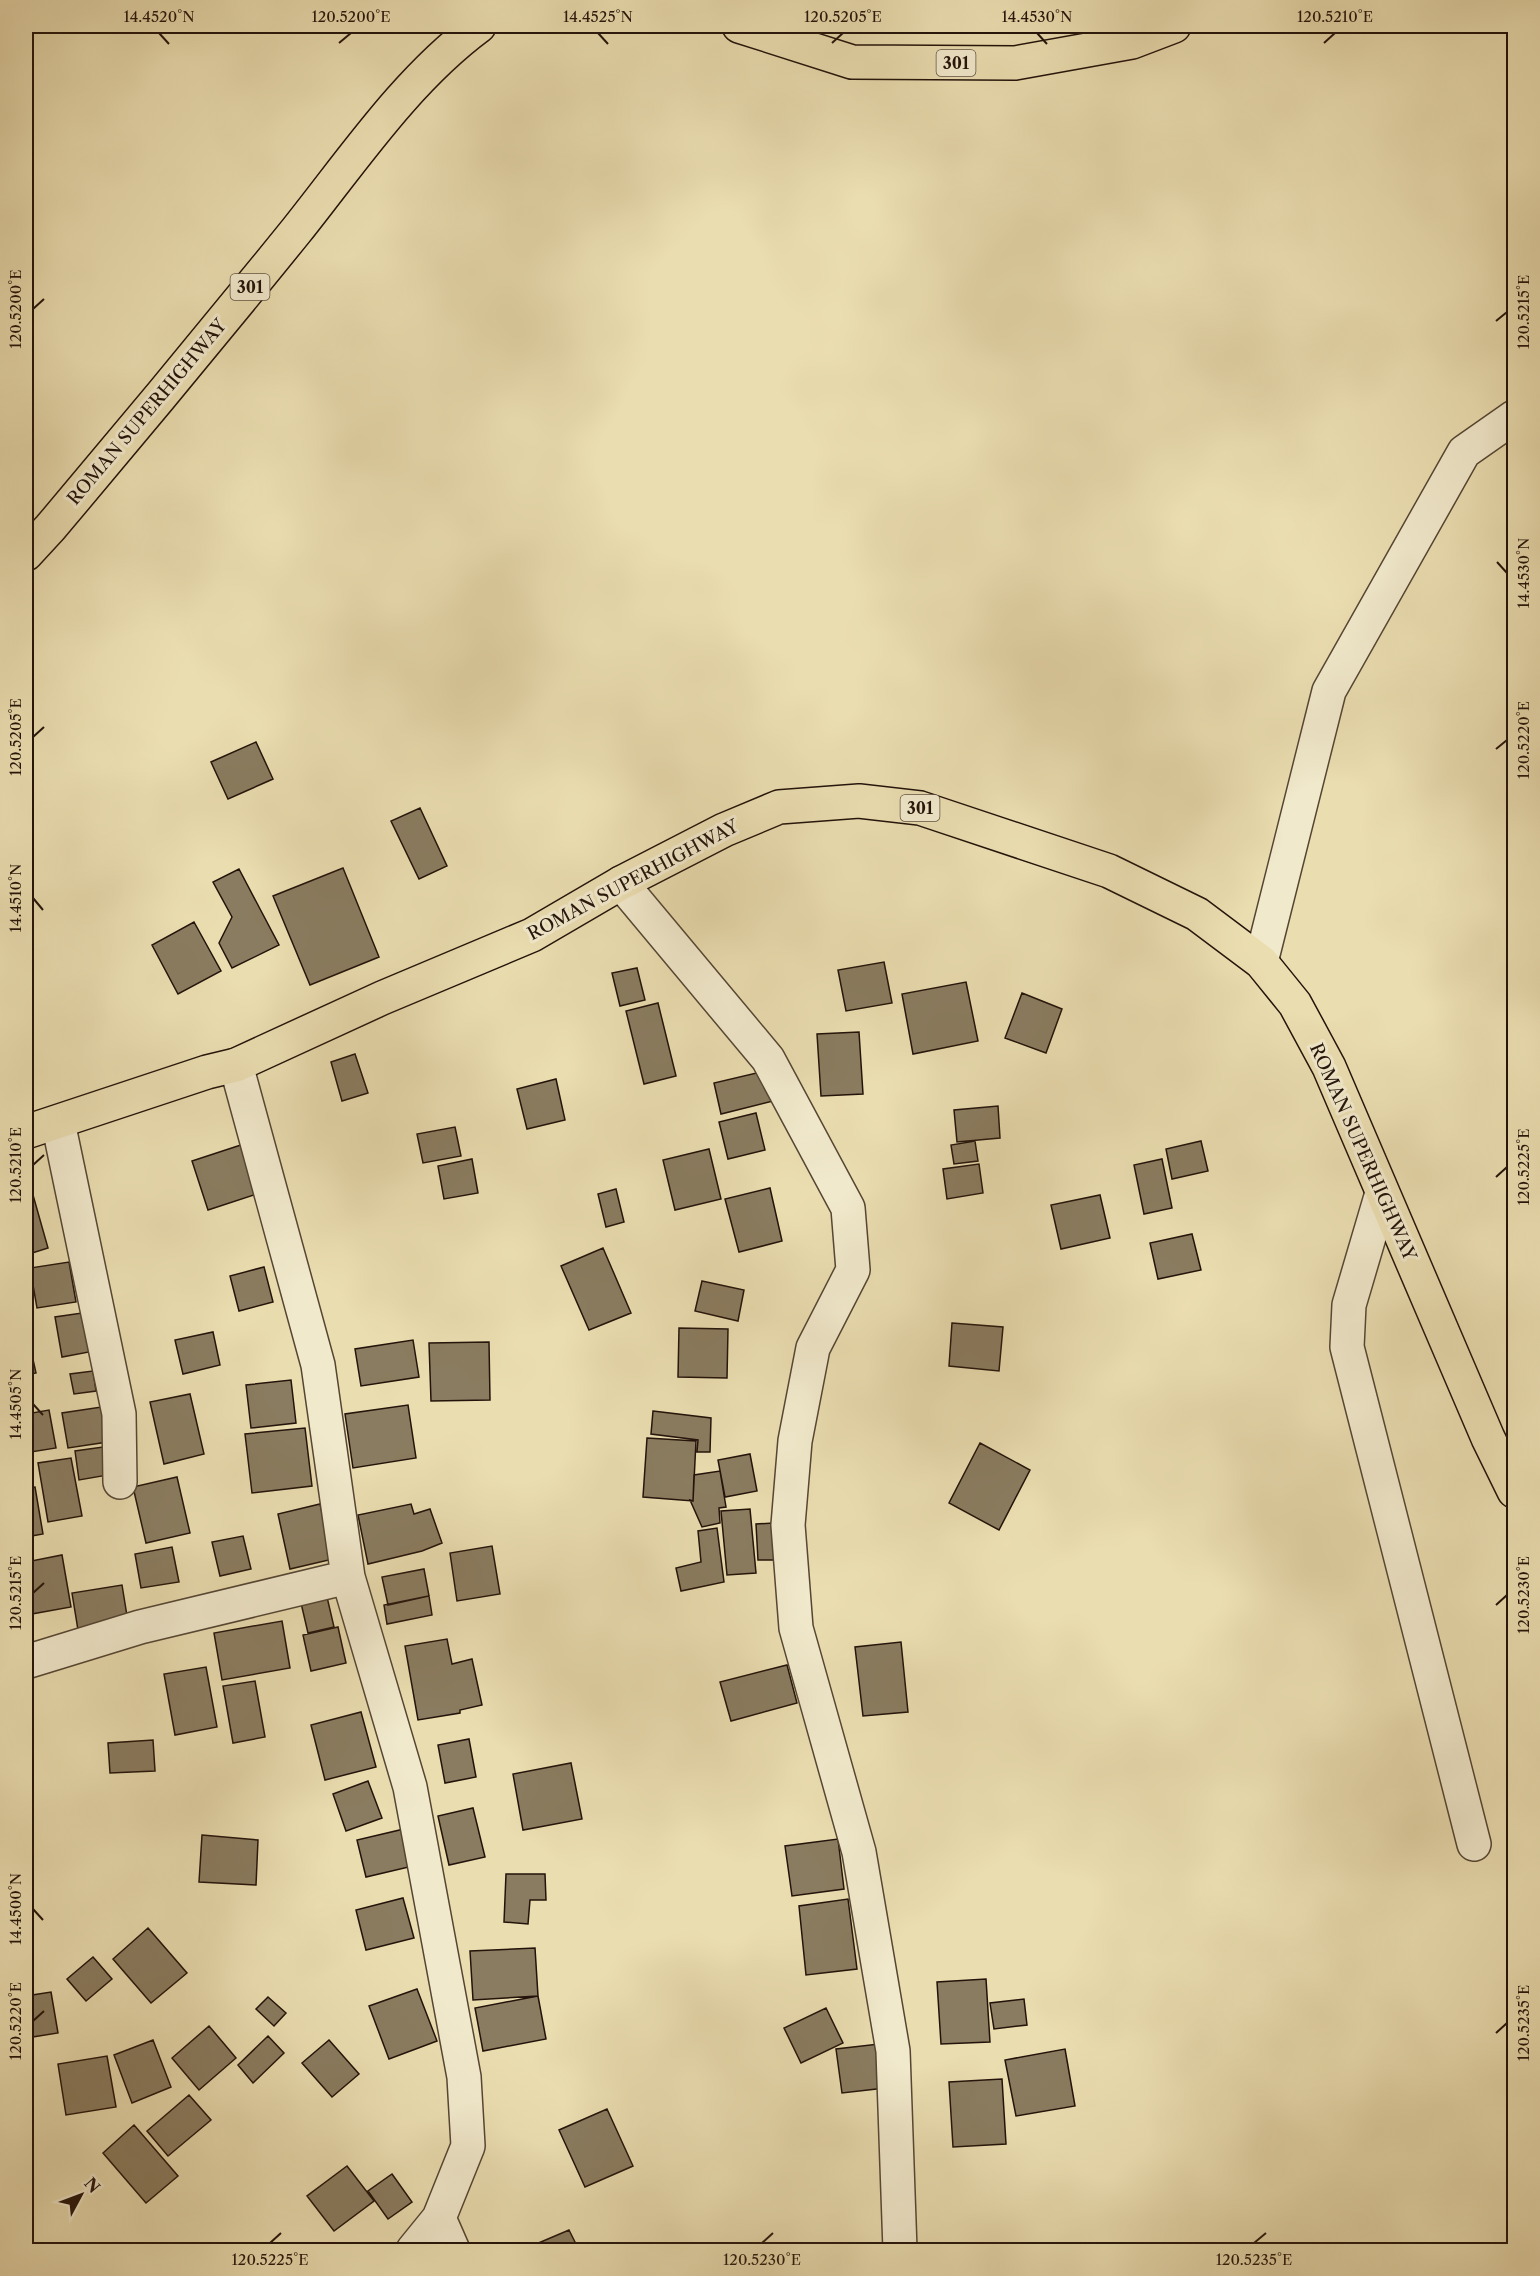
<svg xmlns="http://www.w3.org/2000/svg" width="1540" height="2276" font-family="'Libre Caslon Text',serif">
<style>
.building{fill:#8a7c60;stroke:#23130a;stroke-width:1.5}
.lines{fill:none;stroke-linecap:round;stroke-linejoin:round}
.minor-casing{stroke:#554634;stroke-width:36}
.primary-casing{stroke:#23130a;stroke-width:36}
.minor{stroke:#f1e9cc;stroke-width:33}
.primary{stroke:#eaddb0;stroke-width:33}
.ticks{fill:none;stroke:#23130a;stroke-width:2}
.labels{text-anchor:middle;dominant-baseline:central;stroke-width:6;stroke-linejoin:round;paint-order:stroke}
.shield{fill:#f1e9cc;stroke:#615344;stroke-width:1.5}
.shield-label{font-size:16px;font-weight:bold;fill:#23130a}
.street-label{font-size:18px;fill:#23130a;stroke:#f1e9cc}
.neatline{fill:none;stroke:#23130a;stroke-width:2}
.ticks-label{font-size:15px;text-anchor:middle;fill:#23130a}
</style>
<rect width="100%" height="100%" fill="#eaddb0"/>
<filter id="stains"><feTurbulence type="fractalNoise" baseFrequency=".00333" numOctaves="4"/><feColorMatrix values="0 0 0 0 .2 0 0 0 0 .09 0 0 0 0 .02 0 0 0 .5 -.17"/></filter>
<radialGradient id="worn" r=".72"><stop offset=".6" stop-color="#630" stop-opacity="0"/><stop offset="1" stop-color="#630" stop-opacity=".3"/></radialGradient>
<path class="building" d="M 256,742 L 273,779 L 228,799 L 211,762 Z
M 420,808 L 447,866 L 419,879 L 391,821 Z
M 343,868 L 379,957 L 310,985 L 273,896 Z
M 239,869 L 279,945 L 232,968 L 219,943 L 232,917 L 213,882 Z
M 194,922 L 221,971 L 178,994 L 152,945 Z
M 884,962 L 892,1003 L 846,1011 L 838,970 Z
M 637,968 L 645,1000 L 620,1006 L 612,973 Z
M 966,982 L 978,1041 L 913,1054 L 902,994 Z
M 1022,993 L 1062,1009 L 1046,1053 L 1005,1038 Z
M 658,1003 L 676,1076 L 644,1084 L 626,1011 Z
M 859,1032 L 863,1094 L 821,1096 L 817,1034 Z
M 355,1054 L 368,1093 L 342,1101 L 331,1062 Z
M 765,1071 L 773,1101 L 721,1114 L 714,1083 Z
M 556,1079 L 565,1120 L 527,1129 L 517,1089 Z
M 998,1106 L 1000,1138 L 957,1142 L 954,1110 Z
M 756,1113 L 765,1150 L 728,1159 L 719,1122 Z
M 455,1127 L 461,1156 L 423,1163 L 417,1134 Z
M 975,1141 L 978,1161 L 954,1164 L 951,1145 Z
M 1201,1141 L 1208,1171 L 1172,1179 L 1166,1149 Z
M 250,1142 L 266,1191 L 208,1210 L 192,1161 Z
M 709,1149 L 721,1199 L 675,1210 L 663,1160 Z
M 472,1159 L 478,1193 L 444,1199 L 438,1166 Z
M 1162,1159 L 1172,1208 L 1144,1214 L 1134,1165 Z
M 979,1164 L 983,1193 L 947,1199 L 943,1169 Z
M 770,1188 L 782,1241 L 739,1252 L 725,1199 Z
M 616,1189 L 624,1222 L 606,1227 L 598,1194 Z
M 33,1195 L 48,1248 L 26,1255 L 26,1197 Z
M 1100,1195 L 1110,1238 L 1061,1249 L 1051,1205 Z
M 1192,1234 L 1201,1270 L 1158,1279 L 1150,1243 Z
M 603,1248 L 631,1313 L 589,1330 L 561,1266 Z
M 69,1262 L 76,1302 L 37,1308 L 30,1268 Z
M 264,1267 L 273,1302 L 239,1311 L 230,1276 Z
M 702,1281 L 744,1290 L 738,1321 L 695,1311 Z
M 82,1313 L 89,1352 L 62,1357 L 55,1317 Z
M 952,1323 L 1003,1327 L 999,1371 L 949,1366 Z
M 679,1328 L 728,1329 L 727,1378 L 678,1377 Z
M 213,1332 L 220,1365 L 183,1374 L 175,1340 Z
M 413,1340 L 419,1377 L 361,1386 L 355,1349 Z
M 489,1342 L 490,1400 L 431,1401 L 429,1343 Z
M 30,1346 L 36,1373 L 26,1375 L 26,1347 Z
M 93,1371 L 96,1391 L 74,1394 L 70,1374 Z
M 291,1380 L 296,1423 L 251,1428 L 246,1385 Z
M 190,1394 L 204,1454 L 164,1464 L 150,1402 Z
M 408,1405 L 416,1458 L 353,1468 L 345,1414 Z
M 108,1406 L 114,1441 L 68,1448 L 62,1413 Z
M 49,1410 L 56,1448 L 31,1452 L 26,1414 Z
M 653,1411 L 711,1418 L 710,1452 L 697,1452 L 698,1440 L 651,1434 Z
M 305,1428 L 312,1486 L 252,1493 L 245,1434 Z
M 647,1438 L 696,1441 L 693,1501 L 643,1497 Z
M 980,1443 L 1030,1470 L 999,1530 L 949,1503 Z
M 103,1447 L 108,1475 L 79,1480 L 75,1451 Z
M 750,1454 L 757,1491 L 725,1497 L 718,1460 Z
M 71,1458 L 82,1516 L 48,1522 L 38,1463 Z
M 720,1471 L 726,1507 L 719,1508 L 720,1523 L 702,1527 L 690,1500 L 693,1501 L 694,1475 Z
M 177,1477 L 190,1533 L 146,1543 L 133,1487 Z
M 35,1487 L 43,1534 L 26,1537 L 26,1488 Z
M 320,1504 L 333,1559 L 290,1569 L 278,1514 Z
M 411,1504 L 414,1514 L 430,1509 L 442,1543 L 422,1551 L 368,1564 L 358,1515 Z
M 750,1509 L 756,1573 L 727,1575 L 721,1511 Z
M 773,1523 L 775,1560 L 758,1560 L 756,1524 Z
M 717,1528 L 724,1582 L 681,1591 L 676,1568 L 701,1562 L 698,1531 Z
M 243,1536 L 251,1569 L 220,1576 L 212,1542 Z
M 492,1546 L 500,1594 L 457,1601 L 450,1553 Z
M 172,1547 L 179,1582 L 141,1588 L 135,1554 Z
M 62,1555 L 71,1607 L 26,1615 L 26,1562 Z
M 424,1569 L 429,1596 L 388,1605 L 382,1577 Z
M 122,1585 L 128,1622 L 78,1630 L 72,1593 Z
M 429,1596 L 432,1615 L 387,1624 L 384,1605 Z
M 327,1597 L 334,1627 L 308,1633 L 301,1603 Z
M 282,1621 L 290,1668 L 222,1680 L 214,1633 Z
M 338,1627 L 346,1663 L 311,1671 L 303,1635 Z
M 447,1639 L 452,1664 L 472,1659 L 482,1705 L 460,1710 L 460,1713 L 418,1720 L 405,1646 Z
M 901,1642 L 908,1712 L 863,1716 L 855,1647 Z
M 787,1665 L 797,1703 L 731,1721 L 720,1682 Z
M 206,1667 L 217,1727 L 175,1735 L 164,1674 Z
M 255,1681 L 265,1737 L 233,1743 L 223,1686 Z
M 361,1712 L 376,1767 L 325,1780 L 311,1725 Z
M 469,1739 L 476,1777 L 445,1783 L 438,1745 Z
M 153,1740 L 155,1771 L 110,1773 L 108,1743 Z
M 571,1763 L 582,1819 L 523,1830 L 513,1774 Z
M 368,1781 L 382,1818 L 346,1831 L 333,1794 Z
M 473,1808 L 485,1857 L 449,1865 L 438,1816 Z
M 404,1829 L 413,1866 L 366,1877 L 357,1840 Z
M 202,1835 L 258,1840 L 256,1885 L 199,1882 Z
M 838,1839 L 844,1889 L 792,1896 L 785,1846 Z
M 506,1874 L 545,1874 L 546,1900 L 530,1900 L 528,1924 L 504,1922 Z
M 403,1898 L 414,1938 L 366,1950 L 356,1910 Z
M 848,1899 L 857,1969 L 806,1975 L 799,1906 Z
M 148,1928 L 187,1973 L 151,2003 L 113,1959 Z
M 535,1948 L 538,1996 L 473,2000 L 470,1951 Z
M 93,1957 L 112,1979 L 86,2001 L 67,1979 Z
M 986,1979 L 990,2042 L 941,2044 L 937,1982 Z
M 417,1989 L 437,2041 L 389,2059 L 369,2006 Z
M 51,1992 L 58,2033 L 26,2038 L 26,1996 Z
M 538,1996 L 546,2039 L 483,2051 L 475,2008 Z
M 268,1997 L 286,2013 L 274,2026 L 256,2009 Z
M 1024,1999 L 1027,2025 L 994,2029 L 990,2003 Z
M 826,2008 L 843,2043 L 801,2063 L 784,2028 Z
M 209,2026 L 236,2058 L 199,2090 L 172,2058 Z
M 268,2036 L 284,2053 L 253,2083 L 238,2065 Z
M 153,2040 L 171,2087 L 132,2103 L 114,2055 Z
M 329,2040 L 359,2074 L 332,2097 L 302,2063 Z
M 879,2044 L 885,2088 L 842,2093 L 836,2049 Z
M 1065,2049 L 1075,2106 L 1016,2116 L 1005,2060 Z
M 107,2056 L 116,2107 L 66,2115 L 58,2064 Z
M 1002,2079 L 1006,2144 L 953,2147 L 949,2082 Z
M 189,2095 L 211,2120 L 168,2156 L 147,2131 Z
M 607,2109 L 633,2166 L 585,2187 L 559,2130 Z
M 134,2125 L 178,2176 L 146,2203 L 103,2153 Z
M 347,2166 L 374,2201 L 334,2231 L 307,2196 Z
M 392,2174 L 412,2202 L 388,2219 L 368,2191 Z
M 569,2230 L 579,2250 L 522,2250 Z"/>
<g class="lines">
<defs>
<path id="minor" d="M 621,883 L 768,1059 L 848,1208 L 853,1270 L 813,1348 L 795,1441 L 788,1525 L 796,1628 L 859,1852 L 893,2051 L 900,2250
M 1261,962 L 1329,691 L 1464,452 L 1514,417
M 236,1065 L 318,1365 L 348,1577 L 410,1787 L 464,2077 L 468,2146 L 439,2218 L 453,2250
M 58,1122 L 119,1414 L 120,1482
M 1382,1193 L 1349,1305 L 1347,1347 L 1474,1844
M 26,1662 L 140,1627 L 348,1577
M 413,2250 L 439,2218"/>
<path id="primary" d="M 739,26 L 852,62 L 1015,63 L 1132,42 L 1174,26
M 26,554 L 50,528 C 133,430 215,331 296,231 C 352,161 406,80 479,26
M 26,1132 L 207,1072 L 236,1065 L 382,998 L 532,935 L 621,883 L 724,830 L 779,807 L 859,801 L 920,808 L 1109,871 L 1197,914 L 1261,962 L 1295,1004 L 1329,1067 L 1488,1438 L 1514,1491"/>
</defs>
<use href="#minor" class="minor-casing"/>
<use href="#primary" class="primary-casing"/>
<use href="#minor" class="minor"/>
<use href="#primary" class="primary"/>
</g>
<path class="ticks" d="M 159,33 L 169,44M 598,33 L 608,44M 1037,33 L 1047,44M 339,43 L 351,33M 832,43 L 843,33M 1324,43 L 1335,33M 33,309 L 44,299M 1496,321 L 1507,312M 1497,562 L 1507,573M 33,737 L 44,727M 1496,749 L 1507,740M 33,898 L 43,910M 33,1165 L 44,1155M 1496,1177 L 1507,1167M 33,1404 L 43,1415M 33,1593 L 44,1583M 1496,1605 L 1507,1595M 33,1909 L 43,1920M 33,2021 L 44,2011M 1496,2033 L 1507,2023M 270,2243 L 281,2233M 762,2243 L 773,2233M 1254,2243 L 1266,2233"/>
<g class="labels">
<g class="shield">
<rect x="936.5" y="50" width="39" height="26" rx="4.5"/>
<rect x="230.5" y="274" width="39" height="26" rx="4.5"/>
<rect x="900.5" y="795" width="39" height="26" rx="4.5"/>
</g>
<g class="shield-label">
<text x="956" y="63">301</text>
<text x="250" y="287">301</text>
<text x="920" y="808">301</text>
</g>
<g class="street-label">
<text transform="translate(147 412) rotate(-50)">ROMAN SUPERHIGHWAY</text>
<text transform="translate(633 880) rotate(-28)">ROMAN SUPERHIGHWAY</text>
<text transform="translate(1363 1152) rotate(66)">ROMAN SUPERHIGHWAY</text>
</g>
</g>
<rect width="1540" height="2276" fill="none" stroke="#eaddb0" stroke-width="66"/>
<g transform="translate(81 2195) rotate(49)" stroke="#f1e9cc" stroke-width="4.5" paint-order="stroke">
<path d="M0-4.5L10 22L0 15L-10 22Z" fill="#23130a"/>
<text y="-9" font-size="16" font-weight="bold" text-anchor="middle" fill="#23130a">N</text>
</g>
<rect x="33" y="33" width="1474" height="2210" class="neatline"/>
<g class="ticks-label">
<text x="159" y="22">14.4520°N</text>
<text x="351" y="22">120.5200°E</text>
<text x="598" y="22">14.4525°N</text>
<text x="843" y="22">120.5205°E</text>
<text x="1037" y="22">14.4530°N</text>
<text x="1335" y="22">120.5210°E</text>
<text transform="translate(16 309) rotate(-90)" y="5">120.5200°E</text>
<text transform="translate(1524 312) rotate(-90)" y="5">120.5215°E</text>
<text transform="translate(1524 573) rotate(-90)" y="5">14.4530°N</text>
<text transform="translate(16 737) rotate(-90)" y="5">120.5205°E</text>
<text transform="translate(1524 740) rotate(-90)" y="5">120.5220°E</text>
<text transform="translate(16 898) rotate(-90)" y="5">14.4510°N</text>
<text transform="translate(16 1165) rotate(-90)" y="5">120.5210°E</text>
<text transform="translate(1524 1167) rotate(-90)" y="5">120.5225°E</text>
<text transform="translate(16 1404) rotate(-90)" y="5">14.4505°N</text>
<text transform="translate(16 1593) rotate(-90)" y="5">120.5215°E</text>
<text transform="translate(1524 1595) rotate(-90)" y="5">120.5230°E</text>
<text transform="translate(16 1909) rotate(-90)" y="5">14.4500°N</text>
<text transform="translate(16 2021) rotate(-90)" y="5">120.5220°E</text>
<text transform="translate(1524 2023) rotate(-90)" y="5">120.5235°E</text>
<text x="270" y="2265">120.5225°E</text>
<text x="762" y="2265">120.5230°E</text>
<text x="1254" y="2265">120.5235°E</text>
</g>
<rect width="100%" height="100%" filter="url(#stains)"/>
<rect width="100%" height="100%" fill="url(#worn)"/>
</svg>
